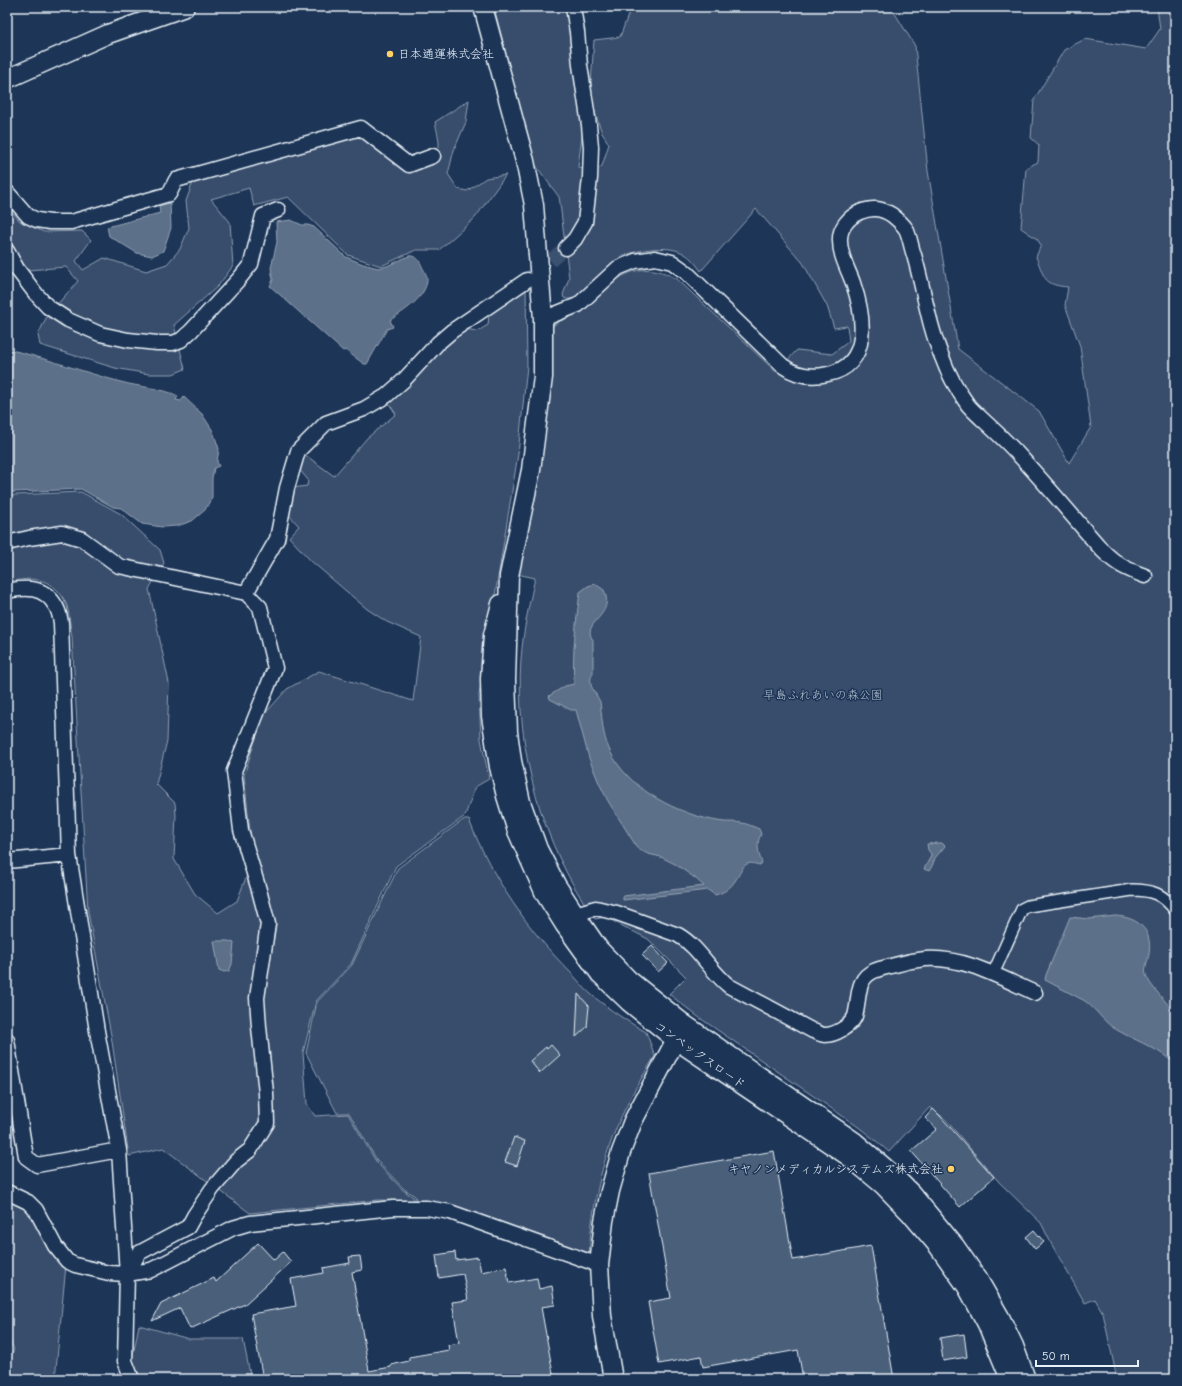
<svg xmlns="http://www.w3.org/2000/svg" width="1182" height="1386" font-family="'Comic Neue','Klee One',sans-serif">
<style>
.green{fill:#374d6c;stroke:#909fb2}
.water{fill:#5d7089;stroke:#95a4b5}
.building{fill:#495e7a;stroke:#e8f1f8}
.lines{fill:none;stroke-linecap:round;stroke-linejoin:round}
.minor-tunnel{stroke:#3b516f;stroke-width:14;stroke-dasharray:14 7;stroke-linecap:butt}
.pedestrian-casing{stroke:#e8f1f8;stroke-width:14}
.minor-casing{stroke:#e8f1f8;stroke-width:17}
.tertiary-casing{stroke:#e8f1f8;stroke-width:21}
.pedestrian{stroke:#1d3557;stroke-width:11}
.minor{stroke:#1d3557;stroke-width:14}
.tertiary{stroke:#1d3557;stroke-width:18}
.poi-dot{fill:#ffd166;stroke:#1d3557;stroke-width:1.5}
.labels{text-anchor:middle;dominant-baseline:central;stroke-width:3;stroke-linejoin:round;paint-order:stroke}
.poi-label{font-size:12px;fill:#e8f1f8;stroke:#1d3557;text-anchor:start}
.park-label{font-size:12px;fill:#b3c0ce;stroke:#1d3557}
.street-label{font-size:12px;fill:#e8f1f8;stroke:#1d3557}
</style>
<rect width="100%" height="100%" fill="#1d3557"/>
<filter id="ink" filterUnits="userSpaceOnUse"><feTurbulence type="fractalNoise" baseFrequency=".025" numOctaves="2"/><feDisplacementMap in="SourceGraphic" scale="8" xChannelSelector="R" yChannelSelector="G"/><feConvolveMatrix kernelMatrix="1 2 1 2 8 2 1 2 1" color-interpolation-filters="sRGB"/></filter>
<g filter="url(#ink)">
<path class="green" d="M 494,7 L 566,7 L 567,12 L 575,84 L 584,120 L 578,167 L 592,173 L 602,166 L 609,144 L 602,133 L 590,98 L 594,40 L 620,37 L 631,7 L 891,7 L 915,46 L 928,171 L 958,349 L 1039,411 L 1069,463 L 1091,427 L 1080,346 L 1065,305 L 1068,287 C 1043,285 1045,278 1036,257 L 1041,245 L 1037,239 L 1021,228 L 1026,168 L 1038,162 L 1039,145 L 1031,138 L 1034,100 L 1064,50 L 1085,39 L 1146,49 L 1160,29 L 1157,7 L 1175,7 L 1175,1379 L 1117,1379 L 1103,1313 L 1095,1299 L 1085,1303 L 1052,1245 L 1041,1223 L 999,1182 L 945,1119 L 930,1107 L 889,1152 L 875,1140 L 857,1126 L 697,1016 L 669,994 L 686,977 L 648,939 L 605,917 L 595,919 C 542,845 515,750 521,659 C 523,631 529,605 535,578 L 517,574 L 551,330 L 553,326 L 619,278 C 640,266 656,267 677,279 L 776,372 L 797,350 L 832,354 L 849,341 L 847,326 L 834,328 L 827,306 L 803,263 L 756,209 L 701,271 C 695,263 690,256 681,252 C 667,245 632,249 619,259 C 605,269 593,283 581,295 C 576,298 570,301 564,298 L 563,295 L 569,278 L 560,203 L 559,197 L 534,163 Z
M 469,100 L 466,122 L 454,150 L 448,174 L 458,189 L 467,191 L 486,178 L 506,175 L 475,218 L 439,250 L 416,250 L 381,266 L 348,255 L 288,197 L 254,206 L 249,188 L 211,199 L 230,222 L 233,266 L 218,286 L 174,325 L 185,369 L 173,374 L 149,374 L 115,368 L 40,345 L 38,335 L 47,316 L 78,281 L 66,267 L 28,270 L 9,243 L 7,244 L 7,207 L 21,222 L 44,232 L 82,231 L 91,240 L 76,261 L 83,270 L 104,258 L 146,271 L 167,264 L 180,249 L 189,228 L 186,201 L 193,182 L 358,132 L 408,170 L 431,165 C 443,148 439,141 435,122 Z
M 526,287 L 527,366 L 518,454 L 479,695 L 481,739 L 489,779 L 475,787 L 465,816 L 396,866 L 351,964 L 316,1001 L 303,1053 L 307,1104 L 315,1116 L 348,1114 L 377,1163 L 403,1190 L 413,1197 L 415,1201 L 379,1200 L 250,1213 L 163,1148 L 129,1156 L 111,1035 L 88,912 L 72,637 C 70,628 70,616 67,606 C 56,578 33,575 7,583 L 7,497 L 15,495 L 81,492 L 121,514 L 160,550 L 164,563 L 149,589 L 169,683 L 167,741 L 156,784 L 175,803 L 176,815 L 174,859 L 195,894 L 218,913 L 237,901 L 253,859 L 244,775 L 263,716 L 287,689 L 319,671 L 413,701 L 421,637 L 387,622 L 367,609 L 311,561 L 289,537 L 299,526 L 288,514 L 292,488 L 307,486 L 308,480 L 299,469 L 304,454 L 334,476 L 367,438 L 396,414 L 387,401 L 430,357 L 463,329 L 478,331 L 488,325 L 489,315 Z
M 463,820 L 469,820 C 492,878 528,930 572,974 C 579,981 585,990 593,996 C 610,1010 628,1022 646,1032 L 655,1056 C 645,1073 634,1089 626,1107 C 603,1152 592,1204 589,1255 L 416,1202 L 415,1196 L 404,1189 L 378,1162 L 349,1113 L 337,1113 L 306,1053 L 317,1002 L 352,965 L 398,868 Z
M 7,1198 L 27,1209 L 66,1265 L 55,1379 L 7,1379 L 7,1366 L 14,1349 L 7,1336 Z
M 139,1325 L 189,1339 L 243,1339 L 251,1379 L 141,1379 L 132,1360 Z"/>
<path class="water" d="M 170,203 L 171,228 L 163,251 L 152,256 L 137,253 L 109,236 L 107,227 L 160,213 L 159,206 Z
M 291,220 L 302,225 L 308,225 L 314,227 L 346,257 L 363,264 L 378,268 L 387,266 L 409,256 C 416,255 418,259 421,264 C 423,269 427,274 427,279 C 427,297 403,312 390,320 L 393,327 L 387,329 L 367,364 L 364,364 L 345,350 L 343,351 L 270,286 L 273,280 L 271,268 L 277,242 L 276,222 Z
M 7,349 C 46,358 83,372 121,382 C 138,387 163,388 178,396 L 176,400 L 181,401 L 184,397 L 202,414 L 213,431 L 219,449 L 217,462 L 219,466 L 214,468 L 212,478 L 212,497 L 205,510 L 192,521 L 177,526 L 162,527 L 142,524 L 121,508 L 113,507 L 81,489 L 14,492 L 7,494 Z
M 595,584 L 604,590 C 616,617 580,622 593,640 L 593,673 C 586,685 596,692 600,702 C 602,716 602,730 607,744 C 621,782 663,806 700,817 C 707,819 716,821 724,822 C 730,822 736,822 742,823 C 748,824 754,827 759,829 L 761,834 C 756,843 758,853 762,863 L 760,865 C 753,864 750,861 744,866 C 735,880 733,890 715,895 L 708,890 L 623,900 L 623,896 L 704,886 L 695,878 L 675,864 L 661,857 L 648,854 L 638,849 L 608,801 L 599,783 L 589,758 L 576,710 L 571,710 L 550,699 L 549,696 L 565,686 L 574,684 C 572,653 576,623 580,592 L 588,586 Z
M 939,843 L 942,843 L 945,846 L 935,858 L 932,866 L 929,871 L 924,869 L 931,856 L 931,854 L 928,850 L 927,844 Z
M 1115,916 C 1138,917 1153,930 1149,954 C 1148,961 1144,968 1146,975 C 1149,985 1167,1003 1175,1012 L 1175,1061 L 1169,1059 C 1155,1047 1132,1039 1117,1030 C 1104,1023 1097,1010 1085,1001 L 1045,980 L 1046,975 L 1070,917 L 1089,919 Z
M 214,941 L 228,941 L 234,943 L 232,964 L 229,971 L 224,972 L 219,970 Z"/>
<path class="building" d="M 652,946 L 668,963 L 658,972 L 642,955 Z
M 578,994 L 589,1006 L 587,1027 L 576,1037 Z
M 551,1045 L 560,1055 L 540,1073 L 530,1061 L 546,1047 L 547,1049 Z
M 933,1109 L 941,1117 L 994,1177 L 960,1207 L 911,1151 L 937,1129 L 925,1118 Z
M 514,1137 L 525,1141 L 517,1166 L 505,1162 Z
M 774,1151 L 793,1260 L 871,1246 L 894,1379 L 803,1379 L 798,1350 L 703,1367 L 701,1356 L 659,1364 L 648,1302 L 671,1298 L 649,1173 Z
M 1034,1230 L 1044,1242 L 1035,1249 L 1026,1237 Z
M 258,1243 L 274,1260 L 283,1252 L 291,1262 L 245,1304 L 190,1329 L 180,1308 L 152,1321 L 161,1304 L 214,1278 L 216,1282 Z
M 455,1252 L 456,1260 L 478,1257 L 481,1272 L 506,1267 L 509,1283 L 537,1278 L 539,1289 L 552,1286 L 555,1305 L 541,1307 L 554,1379 L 263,1379 L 251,1314 L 296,1306 L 291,1279 L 324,1273 L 323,1268 L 350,1263 L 349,1257 L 360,1256 L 362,1270 L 352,1272 L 369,1371 L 391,1367 L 391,1365 L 409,1361 L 409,1357 L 449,1350 L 448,1345 L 459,1343 L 452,1302 L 468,1300 L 463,1274 L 439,1278 L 436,1255 Z
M 964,1334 L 967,1357 L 943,1361 L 940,1338 Z"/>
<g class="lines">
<path class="minor-tunnel" d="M 534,274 L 566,248"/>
<defs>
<path id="pedestrian" d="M 993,974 L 1022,909 L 1028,906 L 1132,890 C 1152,890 1163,894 1175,910"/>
<path id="minor" d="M 7,192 L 28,216 L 37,220 L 50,222 L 71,222 L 169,194 L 176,180 L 361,128 L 409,165 L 433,156
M 566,248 L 575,239 L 585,222 L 590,178 L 591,147 L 589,125 L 580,65 L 577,32 L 573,7
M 7,251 L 17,269 L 36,294 L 48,307 L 68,320 L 100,334 L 128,340 L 157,343 L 173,343 L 181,340 L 191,331 L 239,279 L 251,264 L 263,216 L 278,210
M 543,319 L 578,305 L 618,268 L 635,261 L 655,258 L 672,262 L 686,272 L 783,366 C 797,376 811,378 828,374 C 872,365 864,315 853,283 C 848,269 840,256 840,241 C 839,228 849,217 860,212 C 872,207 881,208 892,215 C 897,219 902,223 906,229 C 910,237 911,247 914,255 C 924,289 928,325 942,357 C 948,374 958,391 968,405 C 972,410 978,415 982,419 C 994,430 1006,441 1017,453 C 1046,484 1074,518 1102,550 C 1117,565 1126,569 1145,576
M 7,543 L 29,538 L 62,533 L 82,539 L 119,566 L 246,593 L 260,607 L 275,668 L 234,771 L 241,830 L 259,890 L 268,924 L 257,998 L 259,1027 L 266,1093 L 267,1123 L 250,1150 L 236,1161 L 212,1189 L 194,1216 L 188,1227 L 139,1253 L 127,1274
M 7,591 C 25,587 44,586 55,605 C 59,610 60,617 61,623 L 69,855 L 97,1031 L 119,1150 L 127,1274 L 125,1361 L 132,1379
M 246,593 L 277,539 L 287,488 L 298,451 L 326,423 L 364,409 L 386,396 L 403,381 L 438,343 L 452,331 L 527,280
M 7,861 L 69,855
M 575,914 L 596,908 L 617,913 L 678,935 C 699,947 710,971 729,986 L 813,1031 C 817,1032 821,1035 825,1035 C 835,1035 851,1026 855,1016 C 860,1000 855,979 874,971 C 881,968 888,967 895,965 C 905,962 915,960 925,959 C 963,956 1001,978 1035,993
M 7,1040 L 26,1157 L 37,1165 L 119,1150
M 7,1192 L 28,1202 L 36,1210 L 55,1246 L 67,1261 L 75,1265 L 109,1273 L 127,1274 L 151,1270 L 233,1228 L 250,1223 L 393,1208 L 427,1208 L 450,1212 L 599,1265"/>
<path id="tertiary" d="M 483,7 L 525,161 L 534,205 L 543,319 L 543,377 L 537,423 L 531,470 L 509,576 L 506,680 L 508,732 L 512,761 L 521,802 L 538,849 L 557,886 L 579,920 L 599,949 L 629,980 L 684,1024 L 855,1142 L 890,1172 L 911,1193 L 955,1246 L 978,1279 L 1000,1317 L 1014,1346 L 1026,1379
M 7,79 L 108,34 L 185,7
M 501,604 L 493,635 L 490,679 L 491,716 L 499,767 L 506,796 L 517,831 L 545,894 L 564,924 L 600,974 L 629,1002 L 676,1040 L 848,1156 L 883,1185 L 910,1213 L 938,1246 L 967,1287 L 987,1324 L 1010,1379
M 613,1379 L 602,1316 L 599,1265 L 604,1221 L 610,1191 L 621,1152 L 633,1121 L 681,1030"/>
</defs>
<use href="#pedestrian" class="pedestrian-casing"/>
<use href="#minor" class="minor-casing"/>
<use href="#tertiary" class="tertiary-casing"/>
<use href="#pedestrian" class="pedestrian"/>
<use href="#minor" class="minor"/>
<use href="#tertiary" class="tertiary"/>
</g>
</g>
<g class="poi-dot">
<circle cx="390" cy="54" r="4"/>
<circle cx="951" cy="1169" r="4"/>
</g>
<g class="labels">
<g class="poi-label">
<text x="398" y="54">日本通運株式会社</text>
<text x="943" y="1169" text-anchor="end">キヤノンメディカルシステムズ株式会社</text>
</g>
<g class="park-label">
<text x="823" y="695">早島ふれあいの森公園</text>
</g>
<g class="street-label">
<text transform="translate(700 1055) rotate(35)">コンベックスロード</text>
</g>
</g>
<rect width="1182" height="1386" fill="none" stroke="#1d3557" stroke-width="24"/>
<rect x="12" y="12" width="1158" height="1362" fill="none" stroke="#e8f1f8" stroke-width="1.5" filter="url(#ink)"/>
<path d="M1036 1360v6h102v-6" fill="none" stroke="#e8f1f8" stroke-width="2"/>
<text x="1042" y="1360" font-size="12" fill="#e8f1f8" stroke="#1d3557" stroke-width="3" paint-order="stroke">50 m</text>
</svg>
